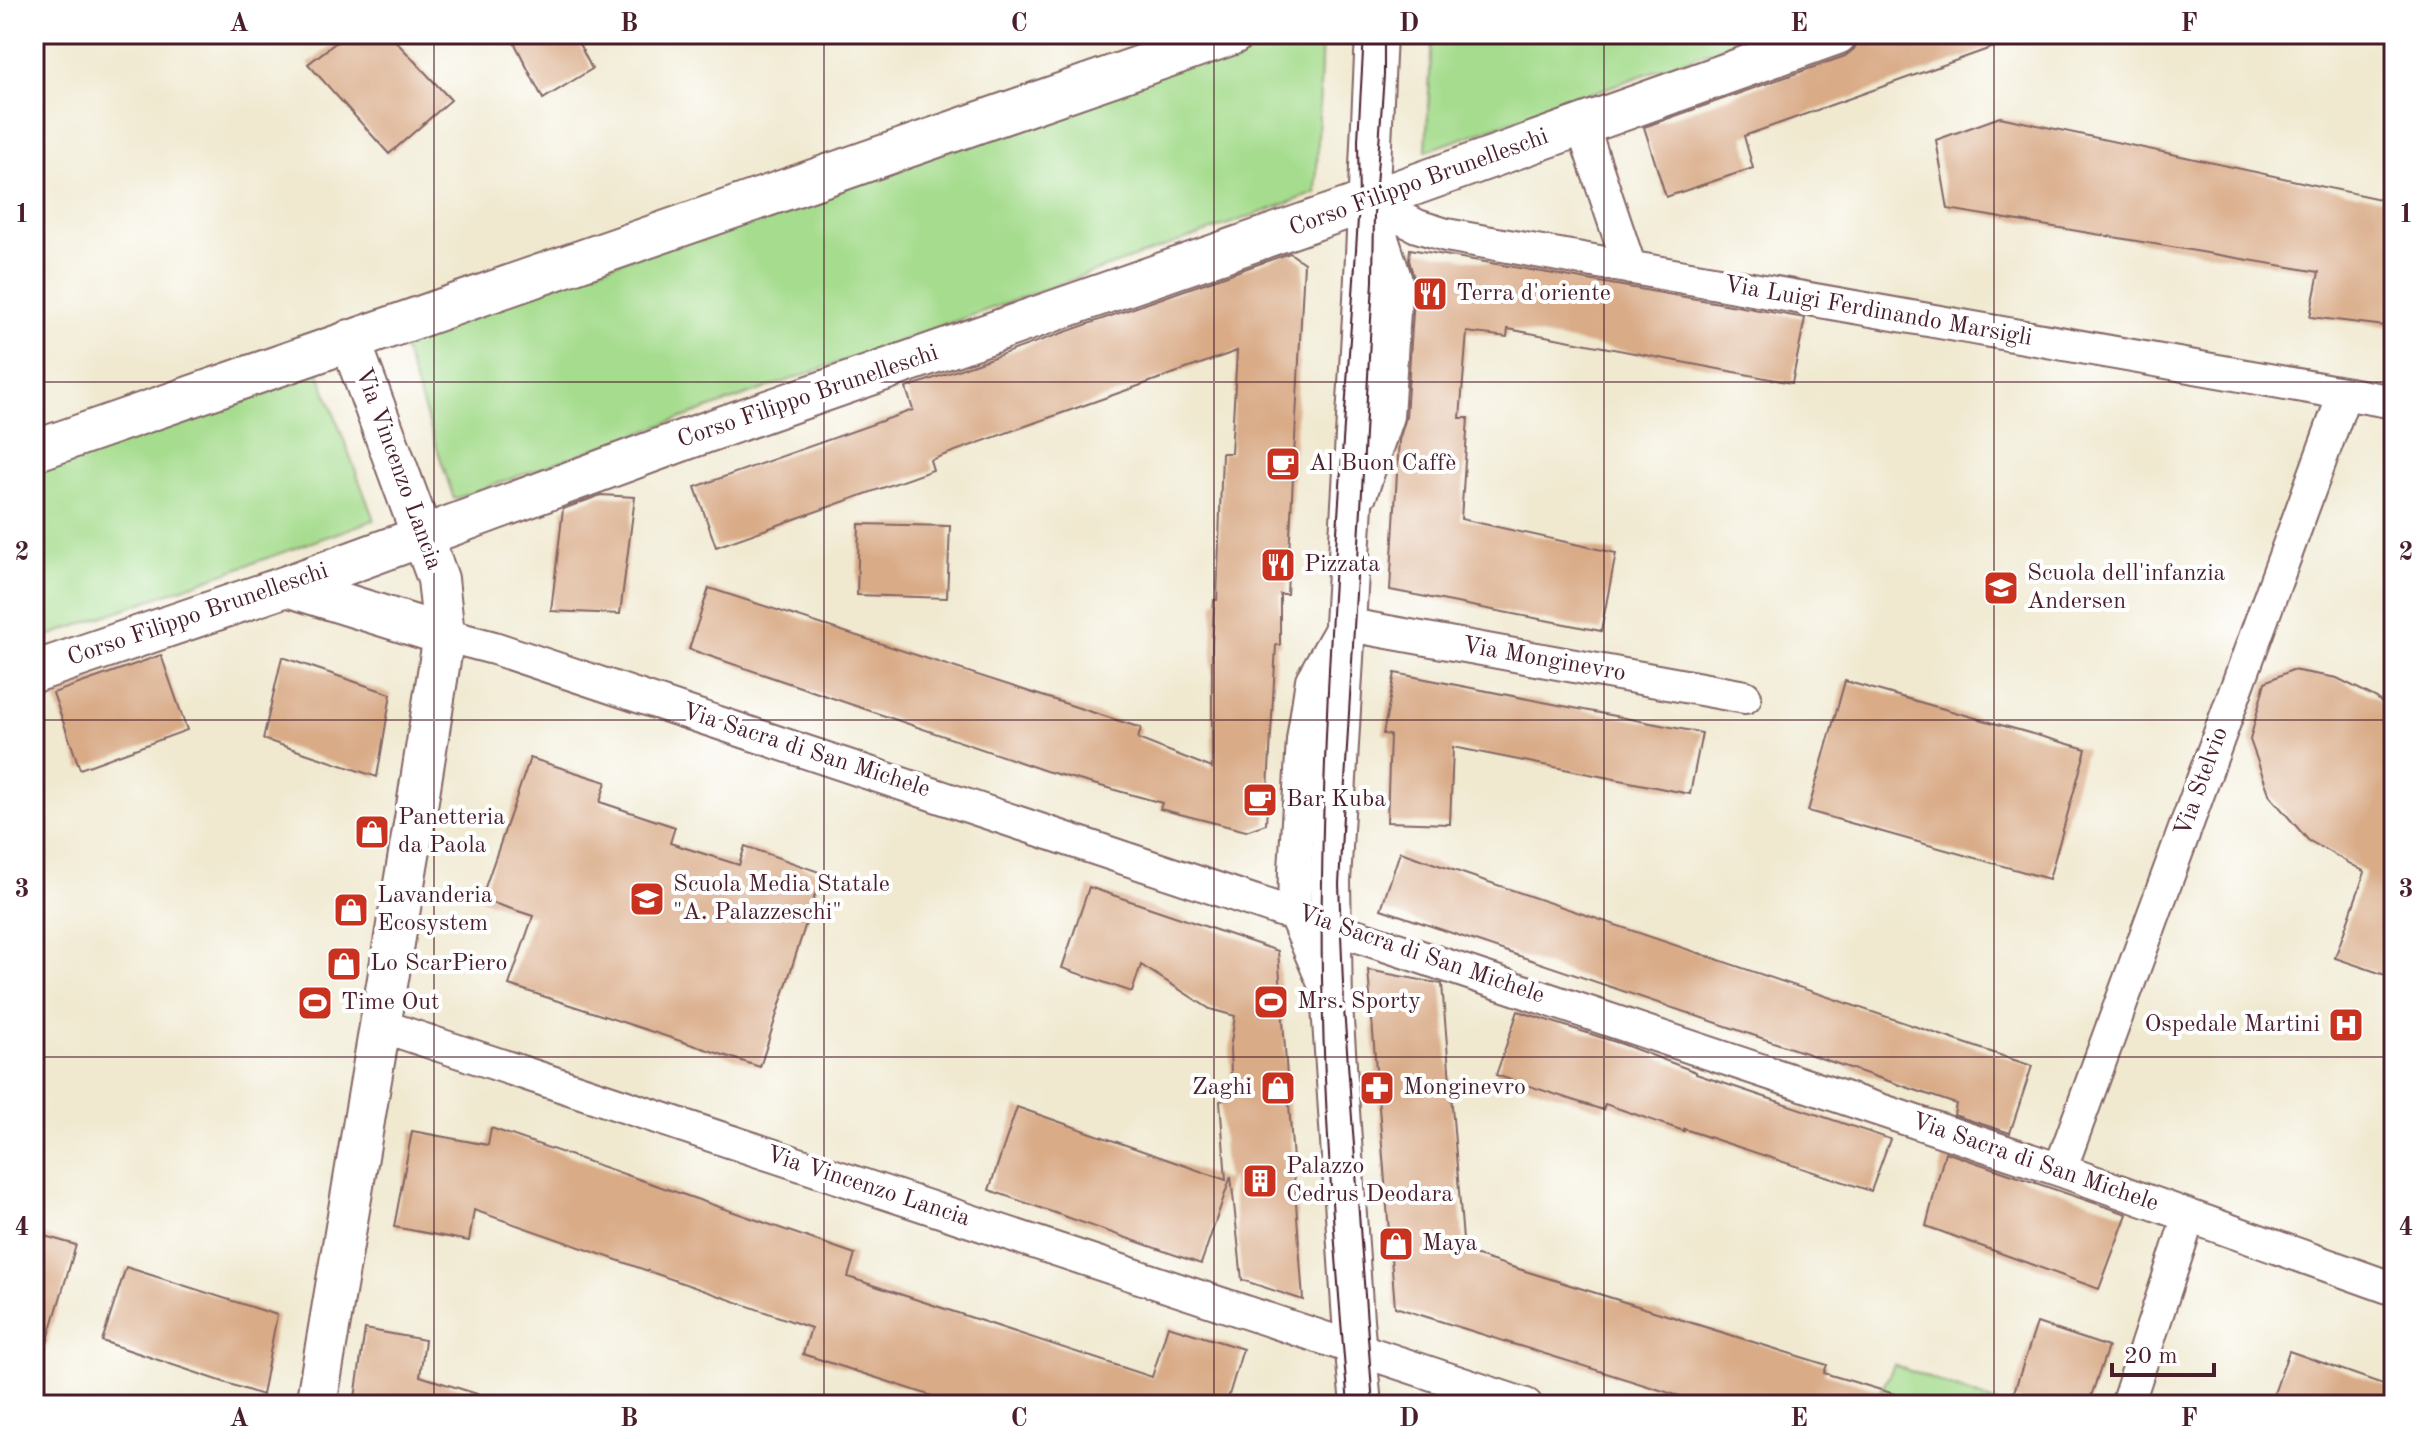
<svg xmlns="http://www.w3.org/2000/svg" width="2428" height="1439" font-family="'Old Standard TT',serif">
<style>
.green{fill:#a5dc8d;stroke:#787e5c;stroke-width:2}
.building{fill:#d9ab87}
.lines{fill:none;stroke-linecap:round;stroke-linejoin:round}
.minor-casing{stroke:#846665;stroke-width:36}
.tertiary-casing{stroke:#846665;stroke-width:44}
.minor{stroke:#fff;stroke-width:32}
.tertiary{stroke:#fff;stroke-width:40}
.tram{stroke:#4a1f2b;stroke-width:2}
.grid{fill:none;stroke:#4a1f2b;stroke-width:2;stroke-opacity:0.55}
.labels{text-anchor:middle;dominant-baseline:central;stroke-width:8;stroke-linejoin:round;paint-order:stroke}
.street-label{font-size:24px;fill:#4a1f2b;stroke:#fff}
.poi-label{font-size:24px;fill:#4a1f2b;stroke:#fff;text-anchor:start}
.neatline{fill:none;stroke:#4a1f2b;stroke-width:3}
.grid-label{font-size:26px;text-anchor:middle;font-weight:bold;fill:#4a1f2b}
</style>
<rect width="100%" height="100%" fill="#fff"/>
<filter id="ink" filterUnits="userSpaceOnUse"><feTurbulence type="fractalNoise" baseFrequency=".0125" numOctaves="2"/><feDisplacementMap in="SourceGraphic" scale="16" xChannelSelector="R" yChannelSelector="G"/><feConvolveMatrix kernelMatrix="1 2 1 2 8 2 1 2 1" color-interpolation-filters="sRGB"/></filter>
<filter id="wash" filterUnits="userSpaceOnUse"><feTurbulence type="fractalNoise" baseFrequency=".006" numOctaves="4" result="noise"/><feDisplacementMap in="SourceGraphic" scale="32" xChannelSelector="R" yChannelSelector="G"/><feGaussianBlur stdDeviation="1.8" result="paint"/><feColorMatrix in="noise" values="0 0 0 0 0 0 0 0 0 0 0 0 0 0 0 0 0 1.4 0 .05"/><feComposite in="paint" operator="in"/></filter>
<g filter="url(#wash)">
<rect width="100%" height="100%" fill="#f0e9d0"/>
<path class="green" d="M 1254,34 L 1322,34 L 1316,193 L 454,499 L 401,340 Z
M 1432,34 L 1760,34 L 1426,151 Z
M 317,368 L 374,520 L 34,641 L 34,468 Z
M 1894,1365 L 2002,1405 L 1874,1405 Z"/>
<g id="blocks">
<path class="building" d="M 347,34 L 389,34 L 451,100 L 389,154 L 308,64 Z
M 510,34 L 574,34 L 592,69 L 543,99 Z
M 1864,34 L 2019,34 L 2019,38 L 1744,136 L 1753,168 L 1666,197 L 1644,127 L 1845,56 L 1854,49 L 1860,36 Z
M 2000,117 L 2394,202 L 2394,327 L 2310,317 L 2319,272 L 1948,209 L 1936,140 Z
M 1410,249 L 1805,318 L 1792,383 L 1508,329 L 1507,337 L 1467,332 L 1460,418 L 1468,418 L 1461,519 L 1616,553 L 1601,631 L 1390,590 L 1399,440 L 1406,417 L 1415,282 L 1409,260 Z
M 1290,253 L 1304,263 L 1287,594 L 1280,594 L 1280,645 L 1276,645 L 1266,824 L 1246,831 L 1160,809 L 1162,803 L 1046,771 L 689,649 L 709,588 L 1141,728 L 1138,739 L 1212,768 L 1212,645 L 1214,600 L 1217,600 L 1222,453 L 1231,453 L 1237,351 L 930,460 L 933,470 L 716,547 L 695,487 L 913,410 L 906,388 Z
M 601,495 L 635,497 L 620,614 L 551,611 L 563,509 Z
M 859,524 L 950,526 L 947,598 L 857,595 Z
M 161,655 L 187,730 L 80,769 L 53,693 Z
M 282,657 L 391,694 L 377,777 L 263,739 Z
M 2292,670 L 2337,678 L 2377,698 L 2394,716 L 2394,978 L 2335,958 L 2365,872 L 2308,840 L 2270,796 L 2250,740 L 2265,682 Z
M 1395,673 L 1702,733 L 1690,794 L 1453,747 L 1450,824 L 1387,822 L 1390,735 L 1383,734 Z
M 1845,681 L 2086,749 L 2049,879 L 1808,811 Z
M 530,758 L 606,782 L 600,802 L 675,827 L 670,843 L 739,865 L 745,846 L 822,873 L 760,1067 L 509,985 L 533,916 L 481,899 Z
M 1400,852 L 2032,1066 L 2010,1133 L 1954,1115 L 1956,1104 L 1381,909 Z
M 1089,887 L 1278,951 L 1303,1300 L 1242,1280 L 1231,1176 L 1201,1264 L 989,1190 L 1017,1107 L 1226,1180 L 1220,1101 L 1232,1098 L 1230,1049 L 1235,1016 L 1210,1009 L 1141,965 L 1132,992 L 1062,968 Z
M 1368,970 L 1442,984 L 1464,1252 L 1827,1365 L 1824,1373 L 1908,1398 L 1907,1405 L 1708,1405 L 1395,1307 Z
M 1518,1011 L 1622,1044 L 1696,1072 L 1696,1074 L 1890,1139 L 1871,1191 L 1684,1129 L 1684,1131 L 1605,1104 L 1603,1110 L 1496,1075 Z
M 491,1128 L 855,1254 L 848,1277 L 1152,1377 L 1168,1326 L 1243,1349 L 1226,1405 L 960,1405 L 803,1354 L 811,1328 L 474,1210 L 469,1241 L 394,1227 L 412,1131 L 488,1145 Z
M 1945,1152 L 2127,1214 L 2099,1289 L 1926,1226 Z
M 34,1233 L 76,1245 L 41,1363 L 34,1362 Z
M 126,1267 L 277,1315 L 262,1395 L 102,1341 Z
M 2037,1323 L 2108,1347 L 2088,1405 L 2032,1405 L 2012,1398 Z
M 365,1329 L 425,1340 L 420,1376 L 493,1399 L 492,1405 L 354,1405 Z
M 2289,1351 L 2394,1388 L 2394,1405 L 2270,1405 Z"/>
</g>
</g>
<g filter="url(#ink)">
<use href="#blocks" fill-opacity="0" stroke="#846665" stroke-width="2"/>
<g class="lines">
<defs>
<path id="minor" d="M 1582,125 L 1630,268
M 1369,201 L 1417,226 L 1446,235 L 2394,402
M 1361,493 L 1387,416 L 1396,281 L 1373,211
M 444,635 L 494,648 L 2060,1170 L 2394,1289
M 1328,993 L 1294,913 L 1295,870 L 1303,740 L 1312,680 L 1344,624 L 1745,697
M 379,1025 L 1526,1405
M 2060,1170 L 2344,395
M 2127,1405 L 2189,1216"/>
<path id="tertiary" d="M 34,451 L 1233,34
M 287,586 L 444,635
M 34,672 L 287,586 L 684,440 L 1369,201 L 1837,34
M 316,1405 L 415,819 L 444,635 L 438,579 L 350,340
M 1361,1405 L 1353,1320 L 1332,1006 L 1330,881 L 1364,299 L 1376,34"/>
</defs>
<use href="#minor" class="minor-casing"/>
<use href="#tertiary" class="tertiary-casing"/>
<use href="#minor" class="minor"/>
<use href="#tertiary" class="tertiary"/>
<path class="tram" d="M 1348,1405 C 1333,1230 1319,1055 1322,880 C 1325,654 1345,428 1359,203 L 1358,140 L 1364,34
M 1373,1405 L 1344,1009 L 1339,884 L 1362,491 L 1373,281 L 1374,214 L 1384,75 L 1384,34"/>
</g>
</g>
<path class="grid" d="M 434,34 L 434,1405M 824,34 L 824,1405M 1214,34 L 1214,1405M 1604,34 L 1604,1405M 1994,34 L 1994,1405M 34,382 L 2394,382M 34,720 L 2394,720M 34,1057 L 2394,1057"/>
<defs>
<symbol id="restaurant-square" viewBox="-11 -11 22 22"><rect x="-9" y="-9" width="18" height="18" rx="4" fill="#c8321e" stroke="#fff"/><path d="M-5-6h1v4h1v-4h1v4h1v-4h1v5L-1.5 .5V6h-2V.5L-5-1ZM5-6V6H3V1.5H1.5Q1.5-4 5-6Z" fill="#fff"/></symbol>
<symbol id="cafe-square" viewBox="-11 -11 22 22"><rect x="-9" y="-9" width="18" height="18" rx="4" fill="#c8321e" stroke="#fff"/><path d="M-5.5-4.5H6V0H3Q3 3.5 0 3.5H-2.5Q-5.5 3.5-5.5 0ZM3-3.2v2h1.7v-2ZM-6 4.5H4V6H-6Z" fill="#fff"/></symbol>
<symbol id="school-square" viewBox="-11 -11 22 22"><rect x="-9" y="-9" width="18" height="18" rx="4" fill="#c8321e" stroke="#fff"/><path d="M0-5L7-2L0 1L-7-2ZM-4 1L0 2.5L4 1V4Q0 6-4 4Z" fill="#fff"/></symbol>
<symbol id="shop-square" viewBox="-11 -11 22 22"><rect x="-9" y="-9" width="18" height="18" rx="4" fill="#c8321e" stroke="#fff"/><path d="M-5-2.5h2.3a2.7 3.5 0 0 1 5.4 0H5L5.5 6h-11ZM-1.5-2.5h3a1.5 2.3 0 0 0-3 0Z" fill="#fff"/></symbol>
<symbol id="stadium-square" viewBox="-11 -11 22 22"><rect x="-9" y="-9" width="18" height="18" rx="4" fill="#c8321e" stroke="#fff"/><path d="M0-5a6.5 5 0 1 0 0 10a6.5 5 0 1 0 0-10ZM-3.5-1.8h7v3.6h-7Z" fill="#fff"/></symbol>
<symbol id="hospital-square" viewBox="-11 -11 22 22"><rect x="-9" y="-9" width="18" height="18" rx="4" fill="#c8321e" stroke="#fff"/><path d="M-5-5h3v3.5h4V-5h3V5h-3V1.5h-4V5h-3Z" fill="#fff"/></symbol>
<symbol id="pharmacy-square" viewBox="-11 -11 22 22"><rect x="-9" y="-9" width="18" height="18" rx="4" fill="#c8321e" stroke="#fff"/><path d="M-2-6h4v4h4v4h-4v4h-4v-4h-4v-4h4Z" fill="#fff"/></symbol>
<symbol id="building-square" viewBox="-11 -11 22 22"><rect x="-9" y="-9" width="18" height="18" rx="4" fill="#c8321e" stroke="#fff"/><path d="M-4-6H4V6H1V3H-1V6H-4ZM-2.5-4.3h1.7v1.8h-1.7ZM.8-4.3h1.7v1.8H.8ZM-2.5-1h1.7V.8h-1.7ZM.8-1h1.7V.8H.8Z" fill="#fff"/></symbol>
</defs>
<g fill-rule="evenodd">
<use href="#restaurant-square" x="1410" y="274" width="40" height="40"/>
<use href="#cafe-square" x="1263" y="444" width="40" height="40"/>
<use href="#restaurant-square" x="1258" y="545" width="40" height="40"/>
<use href="#school-square" x="1981" y="568" width="40" height="40"/>
<use href="#cafe-square" x="1240" y="780" width="40" height="40"/>
<use href="#shop-square" x="352" y="812" width="40" height="40"/>
<use href="#school-square" x="627" y="879" width="40" height="40"/>
<use href="#shop-square" x="331" y="890" width="40" height="40"/>
<use href="#shop-square" x="324" y="944" width="40" height="40"/>
<use href="#stadium-square" x="1251" y="982" width="40" height="40"/>
<use href="#stadium-square" x="295" y="983" width="40" height="40"/>
<use href="#hospital-square" x="2326" y="1005" width="40" height="40"/>
<use href="#shop-square" x="1258" y="1068" width="40" height="40"/>
<use href="#pharmacy-square" x="1357" y="1068" width="40" height="40"/>
<use href="#building-square" x="1240" y="1161" width="40" height="40"/>
<use href="#shop-square" x="1376" y="1224" width="40" height="40"/>
</g>
<g class="labels">
<g class="street-label">
<text transform="translate(1419 183) rotate(-20)">Corso Filippo Brunelleschi</text>
<text transform="translate(1878 312) rotate(10)">Via Luigi Ferdinando Marsigli</text>
<text transform="translate(808 397) rotate(-19)">Corso Filippo Brunelleschi</text>
<text transform="translate(398 469) rotate(70)">Via Vincenzo Lancia</text>
<text transform="translate(198 615) rotate(-19)">Corso Filippo Brunelleschi</text>
<text transform="translate(1544 660) rotate(10)">Via Monginevro</text>
<text transform="translate(806 751) rotate(18)">Via Sacra di San Michele</text>
<text transform="translate(2202 782) rotate(-70)">Via Stelvio</text>
<text transform="translate(1421 955) rotate(19)">Via Sacra di San Michele</text>
<text transform="translate(2035 1163) rotate(19)">Via Sacra di San Michele</text>
<text transform="translate(868 1187) rotate(18)">Via Vincenzo Lancia</text>
</g>
<g class="poi-label">
<text x="1456" y="294">Terra d'oriente</text>
<text x="1309" y="464">Al Buon Caffè</text>
<text x="1304" y="565">Pizzata</text>
<text x="2027" y="574">Scuola dell'infanzia<tspan x="2027" dy="28">Andersen</tspan></text>
<text x="1286" y="800">Bar Kuba</text>
<text x="398" y="818">Panetteria<tspan x="398" dy="28">da Paola</tspan></text>
<text x="673" y="885">Scuola Media Statale<tspan x="673" dy="28">"A. Palazzeschi"</tspan></text>
<text x="377" y="896">Lavanderia<tspan x="377" dy="28">Ecosystem</tspan></text>
<text x="370" y="964">Lo ScarPiero</text>
<text x="1297" y="1002">Mrs. Sporty</text>
<text x="341" y="1003">Time Out</text>
<text x="2320" y="1025" text-anchor="end">Ospedale Martini</text>
<text x="1252" y="1088" text-anchor="end">Zaghi</text>
<text x="1403" y="1088">Monginevro</text>
<text x="1286" y="1167">Palazzo<tspan x="1286" dy="28">Cedrus Deodara</tspan></text>
<text x="1422" y="1244">Maya</text>
</g>
</g>
<rect width="2428" height="1439" fill="none" stroke="#fff" stroke-width="88"/>
<path d="M2112 1363v12h102v-12" fill="none" stroke="#4a1f2b" stroke-width="4"/>
<text x="2124" y="1363" font-size="24" fill="#4a1f2b" stroke="#ffffff" stroke-width="6" paint-order="stroke">20 m</text>
<rect x="44" y="44" width="2340" height="1351" class="neatline"/>
<g class="grid-label">
<text x="239" y="31">A</text>
<text x="629" y="31">B</text>
<text x="1019" y="31">C</text>
<text x="1409" y="31">D</text>
<text x="1799" y="31">E</text>
<text x="2189" y="31">F</text>
<text x="22" y="222">1</text>
<text x="2406" y="222">1</text>
<text x="22" y="560">2</text>
<text x="2406" y="560">2</text>
<text x="22" y="897">3</text>
<text x="2406" y="897">3</text>
<text x="22" y="1235">4</text>
<text x="2406" y="1235">4</text>
<text x="239" y="1426">A</text>
<text x="629" y="1426">B</text>
<text x="1019" y="1426">C</text>
<text x="1409" y="1426">D</text>
<text x="1799" y="1426">E</text>
<text x="2189" y="1426">F</text>
</g>
</svg>
